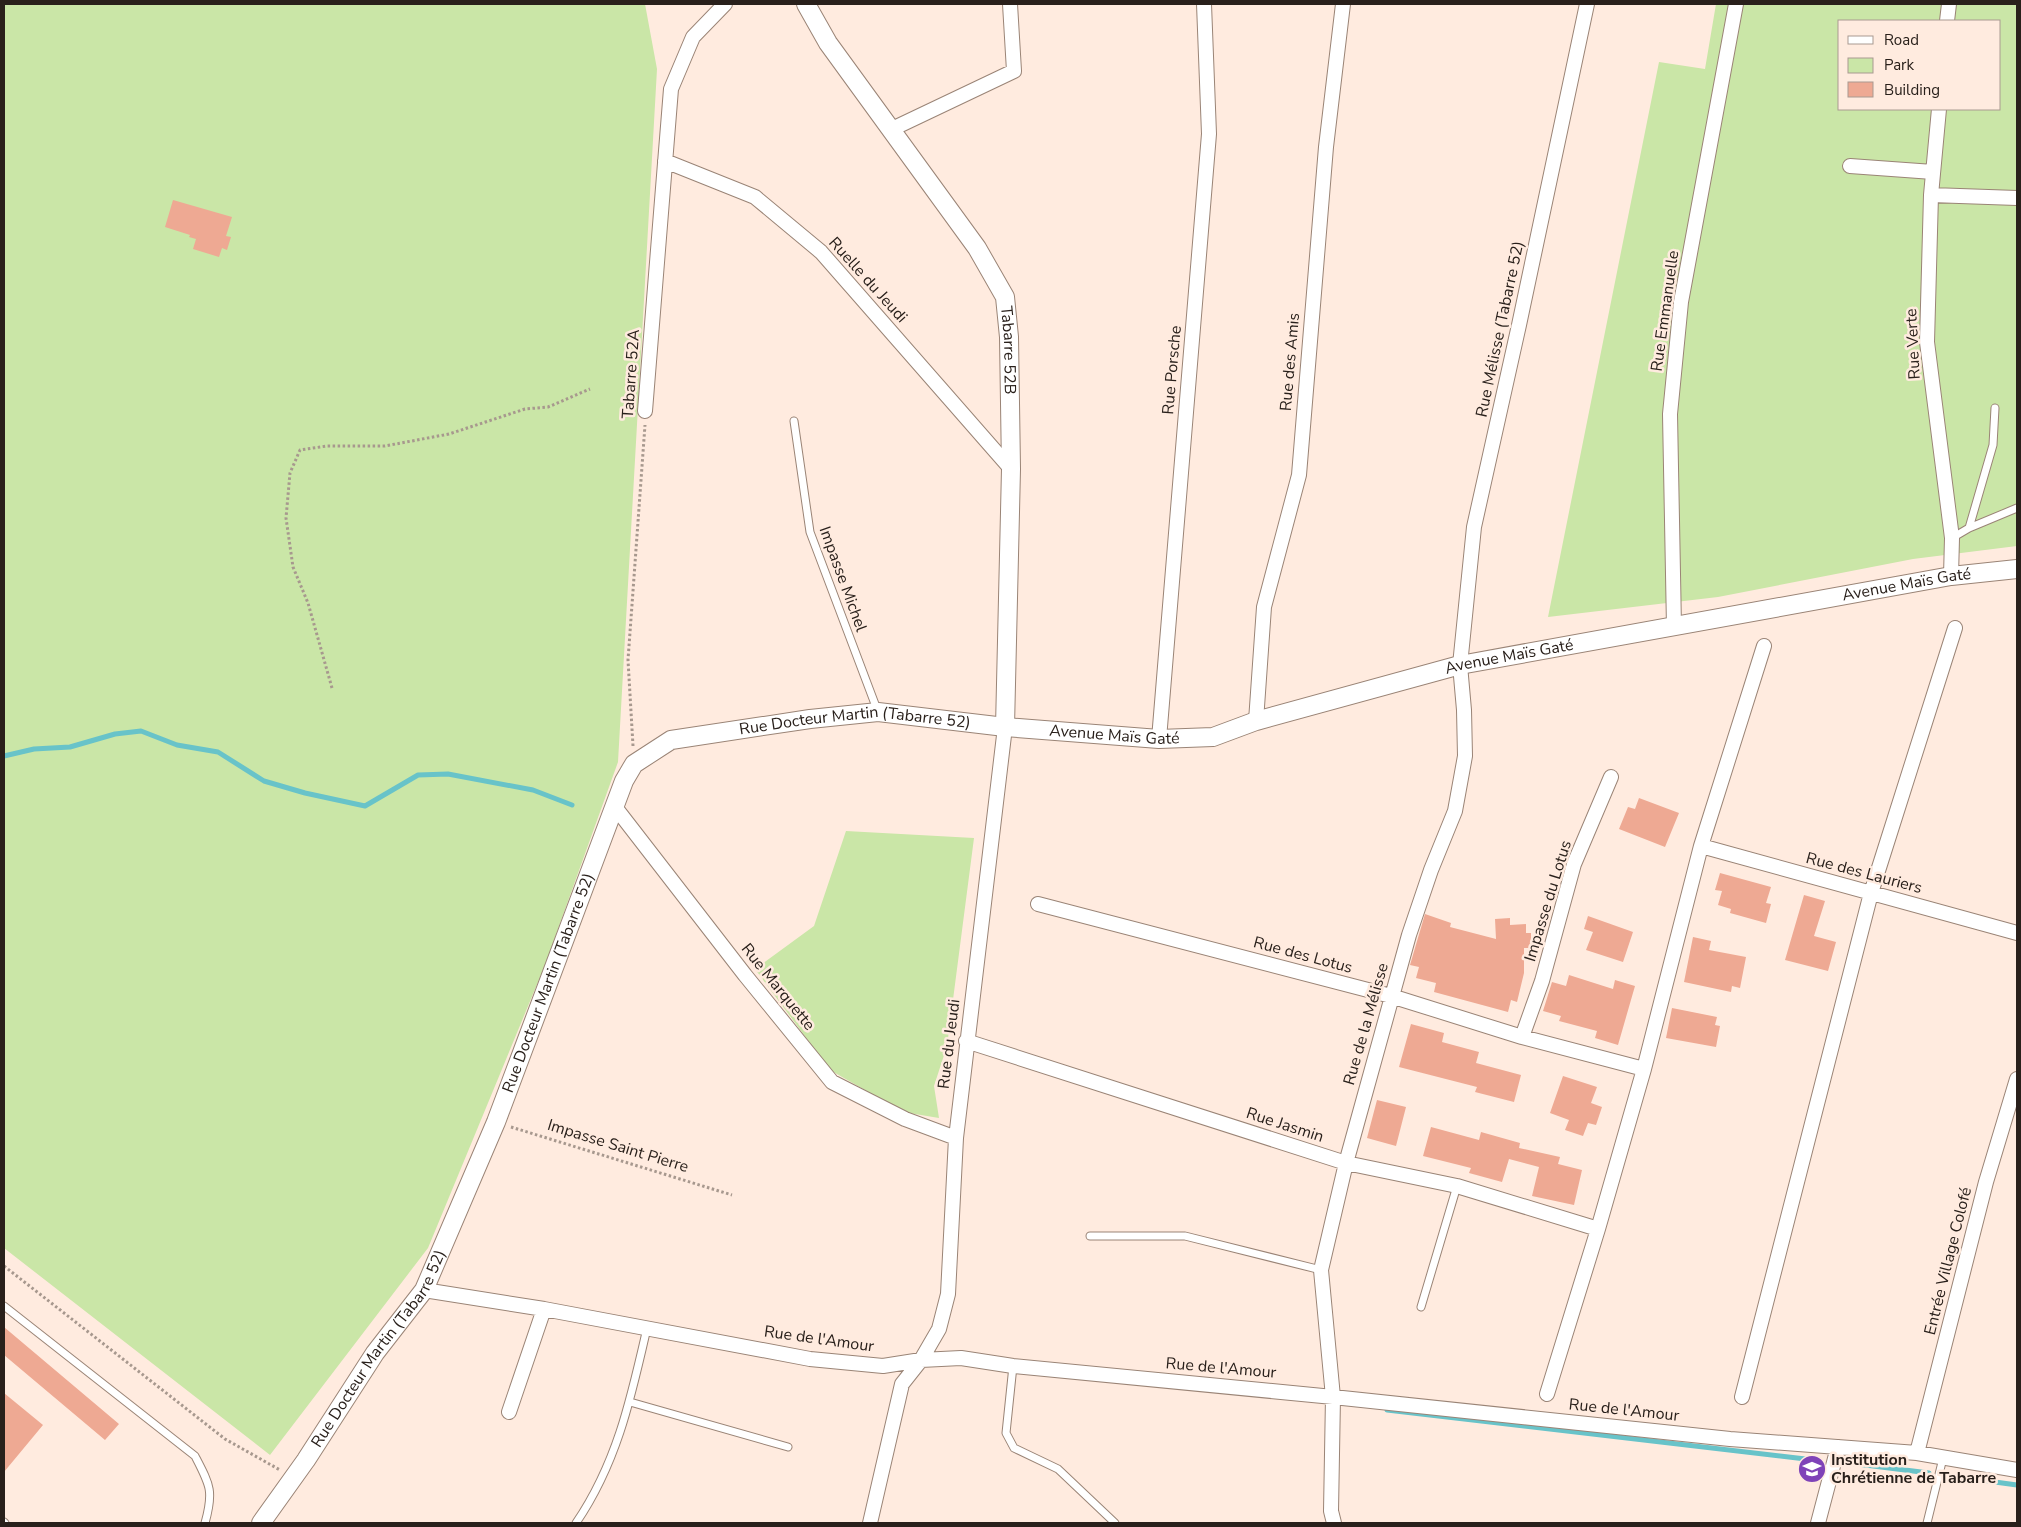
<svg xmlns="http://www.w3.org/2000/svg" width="2021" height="1527" font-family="'Nunito Sans',sans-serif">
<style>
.green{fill:#cae6a7;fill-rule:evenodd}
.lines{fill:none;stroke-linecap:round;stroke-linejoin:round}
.stream{stroke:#68c3c9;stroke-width:5}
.building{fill:#eea993}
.service-casing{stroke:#9a8476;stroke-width:9}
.minor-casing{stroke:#9a8476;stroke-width:16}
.tertiary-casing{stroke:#9a8476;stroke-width:20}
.path{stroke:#a7988e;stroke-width:3;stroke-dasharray:2.5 2.5;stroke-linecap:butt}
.service{stroke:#fff;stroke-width:7}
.minor{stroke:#fff;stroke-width:14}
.tertiary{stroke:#fff;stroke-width:18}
.labels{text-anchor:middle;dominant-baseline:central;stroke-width:5;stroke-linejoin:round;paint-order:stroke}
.street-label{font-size:16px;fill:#29201b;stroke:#ffebdf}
.poi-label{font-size:16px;font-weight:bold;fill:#29201b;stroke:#ffebdf;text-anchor:start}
</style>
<rect width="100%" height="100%" fill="#ffebdf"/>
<path class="green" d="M 4,4 L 645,4 L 657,69 L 618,762 L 545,965 L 428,1248 L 270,1455 L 4,1248 Z
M 1716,4 L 2017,4 L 2017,546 L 1913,559 L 1718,597 L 1548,617 L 1659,62 L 1705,69 ZM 1840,21 L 2000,21 L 2000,109 L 1840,109 Z
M 846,831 L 974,838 L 947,1046 L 934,1086 L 939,1118 L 903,1112 L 830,1070 L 755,969 L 814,926 Z"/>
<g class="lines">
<path class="stream" d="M 4,756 L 34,749 L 70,747 L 115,734 L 141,731 L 177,745 L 218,752 L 264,781 L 305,793 L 365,806 L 418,775 L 448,774 L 533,790 L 572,805
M 1387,1410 L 1814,1460
M 1849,1463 L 1929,1473
M 1958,1477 L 2017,1485"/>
</g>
<path class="building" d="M 173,200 L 232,217 L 226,236 L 231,237 L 227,250 L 222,248 L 219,257 L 193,249 L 196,239 L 189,237 L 190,235 L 165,227 Z
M 1639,798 L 1679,813 L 1665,847 L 1619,829 L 1628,807 L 1635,809 Z
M 1720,873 L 1771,887 L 1766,903 L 1771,904 L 1766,923 L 1730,913 L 1731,909 L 1718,905 L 1722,891 L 1715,890 Z
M 1804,895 L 1825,901 L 1814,936 L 1836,942 L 1828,971 L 1785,960 Z
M 1425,914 L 1451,923 L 1450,927 L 1496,939 L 1495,919 L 1510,918 L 1510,925 L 1526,924 L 1526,933 L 1531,933 L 1531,948 L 1524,948 L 1524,973 L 1517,1002 L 1511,1000 L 1508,1012 L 1434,992 L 1436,983 L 1416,978 L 1419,967 L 1410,965 Z
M 1588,916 L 1633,932 L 1623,962 L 1586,950 L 1593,932 L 1584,929 Z
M 1693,937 L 1711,941 L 1709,950 L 1746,957 L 1740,988 L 1732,986 L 1731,992 L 1684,982 Z
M 1569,975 L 1613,989 L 1615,980 L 1635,986 L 1618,1045 L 1595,1038 L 1597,1031 L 1559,1021 L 1561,1016 L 1543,1011 L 1552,982 L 1566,986 Z
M 1672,1008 L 1717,1017 L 1715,1025 L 1720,1026 L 1716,1047 L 1666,1038 Z
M 1411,1024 L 1444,1033 L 1442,1042 L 1479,1052 L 1476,1063 L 1521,1075 L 1514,1102 L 1475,1092 L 1477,1087 L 1399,1067 Z
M 1563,1076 L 1597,1087 L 1591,1103 L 1602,1107 L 1596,1125 L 1588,1123 L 1583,1136 L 1565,1130 L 1569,1120 L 1550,1113 Z
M 1377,1100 L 1406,1107 L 1396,1146 L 1367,1138 Z
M 1431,1127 L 1479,1140 L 1481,1132 L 1520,1143 L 1519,1148 L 1560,1157 L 1558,1164 L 1582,1170 L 1574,1205 L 1532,1196 L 1539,1167 L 1509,1159 L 1502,1182 L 1469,1173 L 1471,1168 L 1423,1156 Z
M 4,1327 L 119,1424 L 105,1440 L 4,1355 Z
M 4,1393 L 43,1425 L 4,1472 Z"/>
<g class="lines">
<defs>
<path id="service" d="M 794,421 L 810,532 L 878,712
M 1969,528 L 1993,445 L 1995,408
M 1952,538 L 1969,528 L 2017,508
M 1090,1236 L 1185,1236 L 1321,1270
M 4,1306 L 195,1456 C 210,1485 214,1491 205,1523
M 1421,1307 L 1457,1186
M 1013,1366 L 1006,1433 L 1014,1448 L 1058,1469 L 1115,1523
M 630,1402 L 788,1447
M 4,1522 L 5,1523
M 576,1523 C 617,1463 631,1398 647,1328
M 1927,1523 L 1943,1458"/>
<path id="minor" d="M 1947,21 L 1949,4
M 1939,109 L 1931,195 L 1927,342 L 1952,538 L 1951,576
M 892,129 L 1014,71 L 1010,4
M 665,161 L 755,197 L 821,252 L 1011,469
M 1850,166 L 1933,172
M 1931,195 L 2017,198
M 645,411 L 671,89 L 693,37 L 725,4
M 1674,627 L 1670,414 L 1681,302 L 1736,4
M 1256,721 L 1264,607 L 1299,475 L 1326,147 L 1343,4
M 1159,739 L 1209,134 L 1204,4
M 615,807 L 745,975 L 832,1082 L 905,1119 L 956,1138
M 1701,846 L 2017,933
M 1038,904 L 1391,996 L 1522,1037 L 1644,1069
M 1522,1037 L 1542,981 L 1574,864 L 1611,777
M 966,1041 L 1346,1163 L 1457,1186 L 1598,1229
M 424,1290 L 544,1309 L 810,1359 L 883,1366 L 921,1360 L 961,1358 L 1013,1366 L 1333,1397 L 1730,1439 L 1917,1453 L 2017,1470
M 1547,1394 L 1598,1229 L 1644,1069 L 1701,846 L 1764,646
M 1742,1397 L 1871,893 L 1955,628
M 509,1412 L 544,1309
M 1917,1453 L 1986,1182 L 2017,1079
M 870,1523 L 902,1384 L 921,1360 L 939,1329 L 948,1294 L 956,1138 L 1005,727
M 1334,1523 L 1331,1511 L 1333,1397 L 1321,1270 L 1346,1163 L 1409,935 L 1431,870 L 1455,811 L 1465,756 L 1464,710 L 1460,665 L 1474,527 L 1519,325 L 1587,4
M 1818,1523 L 1838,1447"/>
<g id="tertiary">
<path id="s1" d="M 806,4 L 828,43 L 977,248 L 1005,297 L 1009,337 L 1011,469 L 1005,727"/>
<path id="s2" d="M 261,1523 L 306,1460 L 375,1353 L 424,1290 L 496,1122 L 624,781 L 634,764 L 671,740 L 810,719 L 878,712 L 1005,727 L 1159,739 L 1213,737 L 1256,721 L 1460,665 L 1951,576 L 2017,569"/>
</g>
</defs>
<use href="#service" class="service-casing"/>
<use href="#minor" class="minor-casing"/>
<use href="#tertiary" class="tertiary-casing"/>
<path class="path" d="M 332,688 L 308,603 L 293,567 L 286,518 L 290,473 L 300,450 L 327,446 L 385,446 L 449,434 L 525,409 L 548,407 L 590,389
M 633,746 L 628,660 L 645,425
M 511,1127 L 732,1195
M 4,1266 L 225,1439 L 280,1470"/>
<use href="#service" class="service"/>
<use href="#minor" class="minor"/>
<use href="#tertiary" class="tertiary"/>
</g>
<defs>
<symbol id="school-disc" viewBox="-11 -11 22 22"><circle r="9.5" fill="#7f43b8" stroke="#ffebdf"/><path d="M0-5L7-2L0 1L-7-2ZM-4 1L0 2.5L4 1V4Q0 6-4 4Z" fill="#fff"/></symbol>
</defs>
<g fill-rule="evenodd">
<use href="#school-disc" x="1796" y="1453" width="32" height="32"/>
</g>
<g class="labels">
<g class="street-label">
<text transform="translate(868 280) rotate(48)">Ruelle du Jeudi</text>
<text transform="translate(1665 311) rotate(-82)">Rue Emmanuelle</text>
<text transform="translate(1500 329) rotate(-78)">Rue Mélisse (Tabarre 52)</text>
<text transform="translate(1913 344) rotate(-93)">Rue Verte</text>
<text stroke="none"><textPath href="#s1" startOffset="408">Tabarre 52B</textPath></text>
<text transform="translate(1290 362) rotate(-85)">Rue des Amis</text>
<text transform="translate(1172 370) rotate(-85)">Rue Porsche</text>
<text transform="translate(631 374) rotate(-86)">Tabarre 52A</text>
<text transform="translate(843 579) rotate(70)">Impasse Michel</text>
<text stroke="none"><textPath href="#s2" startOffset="2152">Avenue Maïs Gaté</textPath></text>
<text stroke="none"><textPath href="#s2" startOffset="1748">Avenue Maïs Gaté</textPath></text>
<text stroke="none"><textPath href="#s2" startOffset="1081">Rue Docteur Martin (Tabarre 52)</textPath></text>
<text stroke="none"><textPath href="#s2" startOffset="1342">Avenue Maïs Gaté</textPath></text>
<text transform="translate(1864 873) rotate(15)">Rue des Lauriers</text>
<text transform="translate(1548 901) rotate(-73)">Impasse du Lotus</text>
<text transform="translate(1303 955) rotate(15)">Rue des Lotus</text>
<text stroke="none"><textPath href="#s2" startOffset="616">Rue Docteur Martin (Tabarre 52)</textPath></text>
<text transform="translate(778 987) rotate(51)">Rue Marquette</text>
<text transform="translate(1366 1024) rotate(-74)">Rue de la Mélisse</text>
<text transform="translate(949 1044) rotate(-83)">Rue du Jeudi</text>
<text transform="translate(1285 1125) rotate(18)">Rue Jasmin</text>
<text transform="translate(618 1146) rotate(17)">Impasse Saint Pierre</text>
<text transform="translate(1948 1261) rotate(-76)">Entrée Village Colofé</text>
<text transform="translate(819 1339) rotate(8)">Rue de l'Amour</text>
<text stroke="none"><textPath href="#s2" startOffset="211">Rue Docteur Martin (Tabarre 52)</textPath></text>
<text transform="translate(1221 1368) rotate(5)">Rue de l'Amour</text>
<text transform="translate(1624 1410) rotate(6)">Rue de l'Amour</text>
</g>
<g class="poi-label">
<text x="1831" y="1460">Institution<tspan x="1831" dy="18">Chrétienne de Tabarre</tspan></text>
</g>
</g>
<rect width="2021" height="1527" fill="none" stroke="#29201b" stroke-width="10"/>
<rect x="1838" y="20" width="162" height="90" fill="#ffebdf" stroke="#a99a91"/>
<rect x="1848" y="36" width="25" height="8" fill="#ffffff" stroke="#a99a91"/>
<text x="1884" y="45" font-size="15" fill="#29201b">Road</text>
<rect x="1848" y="58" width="25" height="15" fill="#cae6a7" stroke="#a99a91"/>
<text x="1884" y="70" font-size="15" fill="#29201b">Park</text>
<rect x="1848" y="82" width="25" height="15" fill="#eea993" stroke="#a99a91"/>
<text x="1884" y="95" font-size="15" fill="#29201b">Building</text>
</svg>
